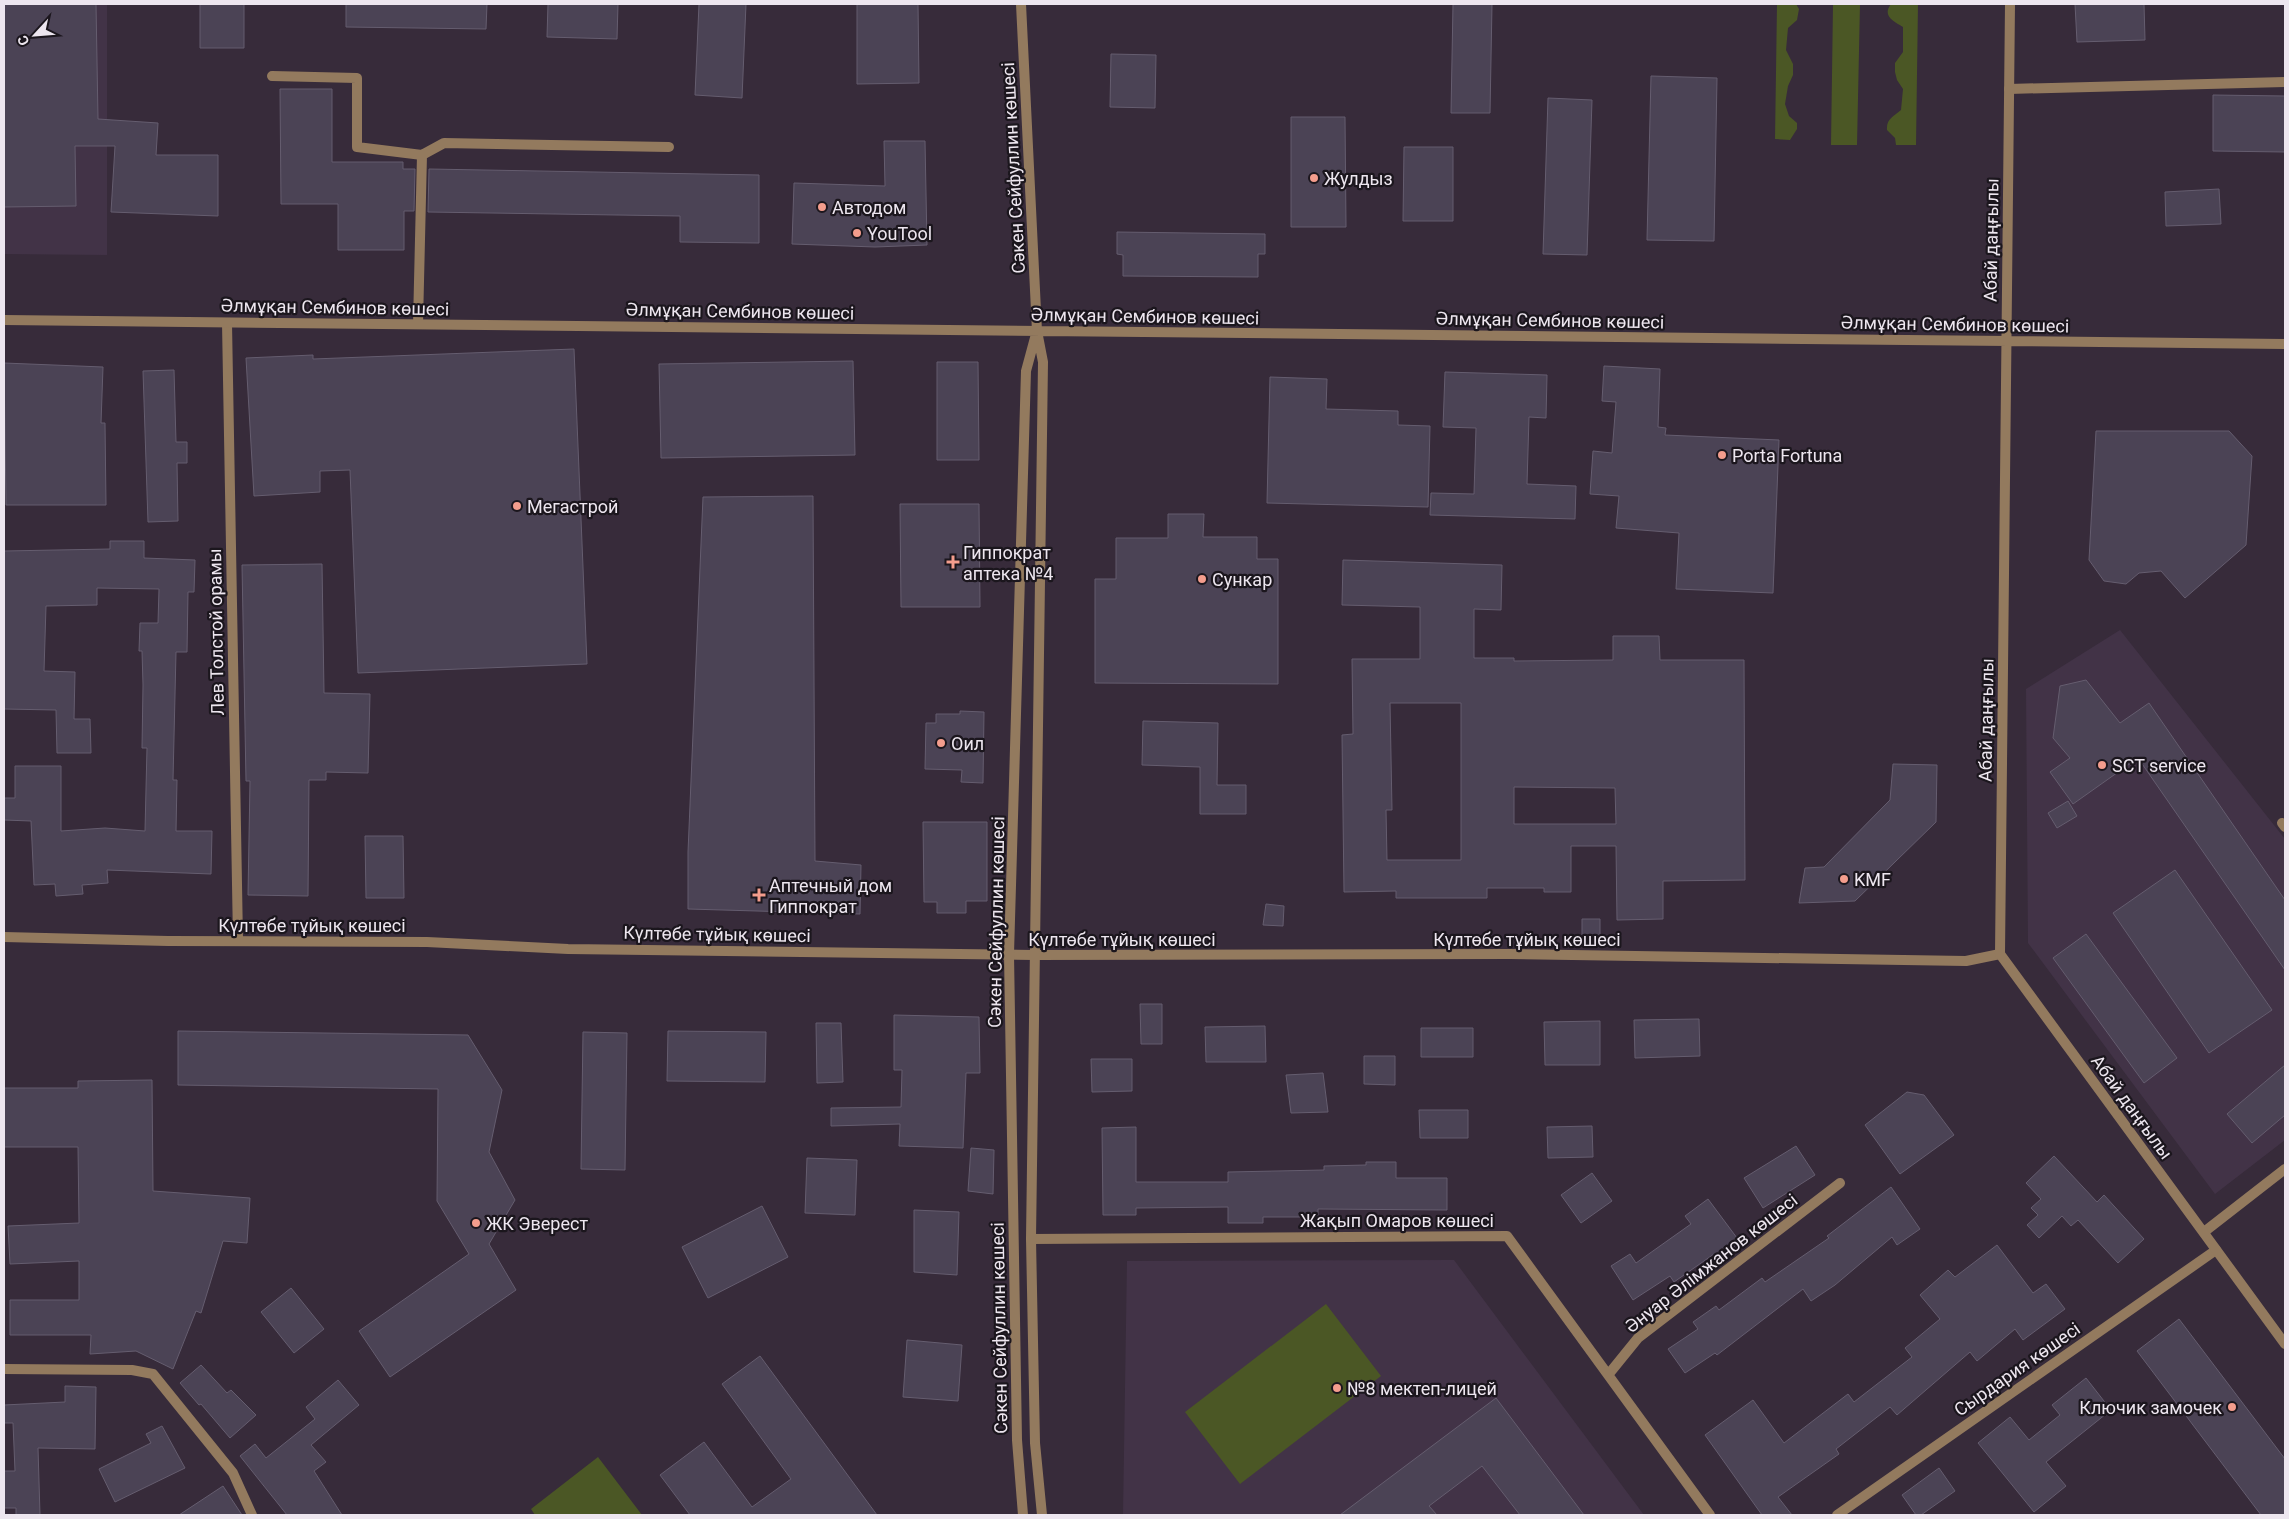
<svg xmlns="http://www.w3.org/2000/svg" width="2289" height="1519" font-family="Roboto,sans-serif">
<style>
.built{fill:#423347}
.green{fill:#4b5725}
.building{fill:#4b4355;stroke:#655d6f;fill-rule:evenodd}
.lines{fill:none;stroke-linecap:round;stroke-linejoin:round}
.minor{stroke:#937a5e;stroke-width:10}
.tertiary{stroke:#937a5e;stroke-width:10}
.poi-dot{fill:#f49d8d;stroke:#1b161d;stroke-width:2}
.labels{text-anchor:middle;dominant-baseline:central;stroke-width:4.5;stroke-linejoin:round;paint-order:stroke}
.street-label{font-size:18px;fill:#ede6ef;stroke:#1b161d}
.poi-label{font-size:18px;fill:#ede6ef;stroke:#1b161d;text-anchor:start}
</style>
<rect width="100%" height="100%" fill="#372b3a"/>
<path class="built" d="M 4,4 L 107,4 L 107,255 L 4,254 Z
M 2120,630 L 2285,839 L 2285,1140 L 2215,1194 L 2028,943 L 2026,689 Z
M 1454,1260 L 1644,1515 L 1123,1515 L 1127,1261 Z"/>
<path class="green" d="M 1777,4 L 1796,4 L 1799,9 L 1797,20 L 1788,28 L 1786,50 L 1793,64 L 1793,75 L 1788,86 L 1785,104 L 1789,116 L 1797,123 L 1797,129 L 1790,140 L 1775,139 Z
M 1833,4 L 1860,4 L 1857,145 L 1831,145 Z
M 1891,4 L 1918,4 L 1916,145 L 1896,145 L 1895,138 L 1887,130 C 1886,119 1894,116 1901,110 L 1903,89 L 1897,80 L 1895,72 L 1895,63 L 1903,52 L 1903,27 C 1893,21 1882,16 1891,4 Z
M 1326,1304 L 1381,1376 L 1240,1484 L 1185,1412 Z
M 598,1457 L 642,1515 L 535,1515 L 531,1509 Z"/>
<path class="building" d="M 4,4 L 96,4 L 98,119 L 158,123 L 156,155 L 218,155 L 218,216 L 111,212 L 115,146 L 75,146 L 76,206 L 4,207 Z
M 200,4 L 244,4 L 244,48 L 200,48 Z
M 346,4 L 487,4 L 486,29 L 346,27 Z
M 548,4 L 618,4 L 617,39 L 547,37 Z
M 699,4 L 746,4 L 742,98 L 695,95 Z
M 857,4 L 918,4 L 919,83 L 857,84 Z
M 1453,4 L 1492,4 L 1490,113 L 1451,113 Z
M 2075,4 L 2144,4 L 2145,40 L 2077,42 Z
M 1111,54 L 1156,55 L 1155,108 L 1110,107 Z
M 1651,76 L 1717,78 L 1714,241 L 1647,240 Z
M 280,89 L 332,89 L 332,162 L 403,162 L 403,169 L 415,169 L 414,211 L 404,211 L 404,250 L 338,250 L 338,204 L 281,204 Z
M 2213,95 L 2285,96 L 2285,152 L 2213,151 Z
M 1548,98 L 1592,100 L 1587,255 L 1543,254 Z
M 1291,117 L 1345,117 L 1346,227 L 1291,227 Z
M 884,141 L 925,141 L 927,245 L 875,247 L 792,244 L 794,183 L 885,186 Z
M 1404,147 L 1453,147 L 1453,221 L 1403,221 Z
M 429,169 L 759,175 L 759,243 L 680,242 L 680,216 L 428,212 Z
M 2219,189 L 2221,224 L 2166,226 L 2165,192 Z
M 1117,232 L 1265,234 L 1265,254 L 1258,254 L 1258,277 L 1123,276 L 1123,255 L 1117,254 Z
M 574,349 L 587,664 L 358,673 L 350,470 L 320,471 L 320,492 L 254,496 L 246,358 L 313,355 L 313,359 Z
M 853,361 L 855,455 L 661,458 L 659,364 Z
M 937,362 L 978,362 L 979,460 L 937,460 Z
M 4,363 L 103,367 L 101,423 L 105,423 L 106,505 L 6,505 Z
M 1604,366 L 1660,369 L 1658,427 L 1666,428 L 1665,435 L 1779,440 L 1773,593 L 1676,589 L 1679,533 L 1616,528 L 1619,496 L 1590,494 L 1593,451 L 1612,453 L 1616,402 L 1602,401 Z
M 174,370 L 176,442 L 187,442 L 187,463 L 177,463 L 178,521 L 148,522 L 143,371 Z
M 1445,372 L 1547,375 L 1546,418 L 1529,417 L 1527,484 L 1576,486 L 1575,519 L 1430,515 L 1431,493 L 1474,494 L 1476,428 L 1443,427 Z
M 1270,377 L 1327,379 L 1326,409 L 1398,411 L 1398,425 L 1430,426 L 1428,507 L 1267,503 Z
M 2096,431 L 2229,431 L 2252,456 L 2246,545 L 2185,598 L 2161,571 L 2139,573 L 2126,584 L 2104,581 L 2089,560 Z
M 813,496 L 815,861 L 861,865 L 860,914 L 688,909 L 688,852 L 703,497 Z
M 900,504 L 979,504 L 980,607 L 901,607 Z
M 1168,514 L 1204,514 L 1203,537 L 1257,537 L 1257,559 L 1278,559 L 1278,684 L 1095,683 L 1095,579 L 1116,579 L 1116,538 L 1168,538 Z
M 110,541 L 144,541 L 144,558 L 195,560 L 194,592 L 188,592 L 187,652 L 176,652 L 173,780 L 177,780 L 176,831 L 212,831 L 211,874 L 107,870 L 108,883 L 82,885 L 83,894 L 56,896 L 55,884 L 34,885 L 31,821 L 4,820 L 4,798 L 15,798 L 15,766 L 61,766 L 61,831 L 105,828 L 145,831 L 147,748 L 142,748 L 143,685 L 142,651 L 139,651 L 140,623 L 158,623 L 159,589 L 97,588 L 97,605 L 46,606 L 44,671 L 75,672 L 74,719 L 90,719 L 91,753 L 57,753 L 56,710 L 4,709 L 4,551 L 110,549 Z
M 1343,560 L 1502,565 L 1501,610 L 1474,609 L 1474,658 L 1514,658 L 1514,661 L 1613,660 L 1613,636 L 1659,636 L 1660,660 L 1744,660 L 1745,880 L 1663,881 L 1663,919 L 1617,920 L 1616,846 L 1571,846 L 1571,892 L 1544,892 L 1544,888 L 1487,888 L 1487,898 L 1396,898 L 1396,891 L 1344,892 L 1342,735 L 1353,734 L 1352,659 L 1420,659 L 1420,607 L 1342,605 ZM 1390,703 L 1461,703 L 1461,860 L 1387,860 L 1386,810 L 1392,810 ZM 1514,787 L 1615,788 L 1616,824 L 1514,824 Z
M 322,564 L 324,693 L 370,694 L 368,773 L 326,772 L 326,780 L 309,780 L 308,896 L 248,895 L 250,781 L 246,781 L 242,565 Z
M 2086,680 L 2120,723 L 2149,703 L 2285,900 L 2285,970 L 2138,758 L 2073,804 L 2050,772 L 2070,758 L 2053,738 L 2060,686 Z
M 960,711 L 984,712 L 983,783 L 961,782 L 962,770 L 925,769 L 926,723 L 936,723 L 936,714 L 960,714 Z
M 1143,721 L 1218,723 L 1217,785 L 1246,785 L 1246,814 L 1200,814 L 1200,767 L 1142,765 Z
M 1893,764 L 1937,765 L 1936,822 L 1855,901 L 1799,903 L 1805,868 L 1824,867 L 1890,800 Z
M 2068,801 L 2077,816 L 2057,828 L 2048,813 Z
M 923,822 L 987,822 L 987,901 L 966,901 L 966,913 L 937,913 L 937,902 L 924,902 Z
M 365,836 L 403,836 L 404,898 L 366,898 Z
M 2175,870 L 2272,1010 L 2209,1053 L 2113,913 Z
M 1266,904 L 1284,906 L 1283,926 L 1263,925 Z
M 1582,919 L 1600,919 L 1600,944 L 1582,943 Z
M 2086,934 L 2177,1058 L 2144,1083 L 2053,958 Z
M 1140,1004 L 1162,1004 L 1162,1044 L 1141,1044 Z
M 894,1015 L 979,1017 L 980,1073 L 966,1073 L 963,1148 L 899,1146 L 900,1124 L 831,1126 L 831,1108 L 901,1107 L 902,1070 L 894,1070 Z
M 1699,1019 L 1700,1056 L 1635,1058 L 1634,1020 Z
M 1600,1021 L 1600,1065 L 1545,1065 L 1544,1022 Z
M 816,1023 L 841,1023 L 843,1082 L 817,1083 Z
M 1265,1026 L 1266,1062 L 1206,1062 L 1205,1027 Z
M 1421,1028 L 1473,1028 L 1473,1057 L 1421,1057 Z
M 178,1031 L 468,1035 L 502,1090 L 489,1152 L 515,1200 L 489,1244 L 516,1290 L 390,1377 L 359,1331 L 469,1254 L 437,1201 L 438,1089 L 178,1085 Z
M 668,1031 L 766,1032 L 765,1082 L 667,1081 Z
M 583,1032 L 627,1033 L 625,1170 L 581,1169 Z
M 1364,1056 L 1395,1056 L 1395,1085 L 1364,1084 Z
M 1091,1059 L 1132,1059 L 1132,1091 L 1092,1092 Z
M 2285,1065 L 2285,1115 L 2252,1143 L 2227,1114 Z
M 1323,1073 L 1328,1112 L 1291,1113 L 1286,1075 Z
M 152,1080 L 153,1191 L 250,1198 L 247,1243 L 223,1241 L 201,1313 L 196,1311 L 173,1369 L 136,1351 L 90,1354 L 91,1335 L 10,1335 L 10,1300 L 79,1300 L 79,1261 L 10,1264 L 8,1226 L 79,1223 L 78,1147 L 4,1147 L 4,1088 L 78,1088 L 78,1081 Z
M 1907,1092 L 1924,1095 L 1954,1135 L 1900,1174 L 1865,1125 Z
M 1419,1110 L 1468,1110 L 1468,1138 L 1420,1138 Z
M 1592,1126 L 1593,1157 L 1548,1158 L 1547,1127 Z
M 1136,1127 L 1136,1182 L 1228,1182 L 1228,1172 L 1324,1170 L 1324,1166 L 1366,1165 L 1366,1162 L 1396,1162 L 1396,1178 L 1447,1178 L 1447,1210 L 1318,1209 L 1318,1217 L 1263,1217 L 1263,1223 L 1228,1223 L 1228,1207 L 1136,1208 L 1136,1215 L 1103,1215 L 1102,1128 Z
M 1796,1146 L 1815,1175 L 1763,1208 L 1744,1178 Z
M 971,1148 L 994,1150 L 993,1194 L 968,1191 Z
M 2054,1156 L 2097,1202 L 2104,1195 L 2144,1239 L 2118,1263 L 2078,1220 L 2071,1226 L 2062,1216 L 2039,1238 L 2027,1225 L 2038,1215 L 2031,1208 L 2041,1199 L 2026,1183 Z
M 807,1158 L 857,1160 L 855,1215 L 805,1213 Z
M 1592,1173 L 1612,1201 L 1581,1223 L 1561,1195 Z
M 1891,1187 L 1920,1229 L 1897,1245 L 1892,1237 L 1835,1285 L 1811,1301 L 1803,1289 L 1717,1355 L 1715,1353 L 1685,1373 L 1668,1349 L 1698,1329 L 1693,1322 L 1716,1306 L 1719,1310 L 1762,1278 L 1765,1282 L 1829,1238 L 1827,1236 Z
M 1708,1199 L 1740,1242 L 1718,1259 L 1714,1254 L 1674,1282 L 1670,1276 L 1633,1300 L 1611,1266 L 1630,1254 L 1636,1263 L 1691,1224 L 1685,1216 Z
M 762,1206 L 788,1257 L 708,1298 L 682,1247 Z
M 914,1210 L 959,1212 L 957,1275 L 914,1272 Z
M 1997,1245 L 2033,1293 L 2046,1284 L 2065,1309 L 2023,1340 L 2015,1329 L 1977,1361 L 1970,1352 L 1897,1415 L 1890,1407 L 1836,1449 L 1839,1454 L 1778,1497 L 1792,1515 L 1762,1515 L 1705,1435 L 1753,1400 L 1784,1443 L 1848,1394 L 1854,1402 L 1912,1357 L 1905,1348 L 1940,1319 L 1920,1295 L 1948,1270 L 1955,1277 Z
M 291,1288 L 324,1329 L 294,1353 L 261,1312 Z
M 2179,1319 L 2285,1459 L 2285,1515 L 2261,1515 L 2137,1351 Z
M 907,1340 L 962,1345 L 958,1401 L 903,1397 Z
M 760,1356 L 877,1515 L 690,1515 L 660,1475 L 704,1442 L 752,1507 L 791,1479 L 722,1384 Z
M 201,1365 L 227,1393 L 231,1390 L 256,1415 L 230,1438 L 201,1404 L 199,1405 L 180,1383 Z
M 2086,1378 L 2111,1410 L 2046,1462 L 2066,1486 L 2034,1512 L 1978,1443 L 2010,1417 L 2029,1440 L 2060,1415 L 2052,1405 Z
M 338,1380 L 359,1405 L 311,1445 L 326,1462 L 314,1471 L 342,1515 L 287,1515 L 240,1456 L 255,1444 L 266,1458 L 315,1419 L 306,1407 Z
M 65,1386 L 96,1387 L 95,1449 L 38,1448 L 40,1515 L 16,1515 L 16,1508 L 4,1508 L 4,1471 L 15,1471 L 13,1423 L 4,1423 L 4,1405 L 65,1402 Z
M 1496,1398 L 1584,1515 L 1520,1515 L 1482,1466 L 1429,1506 L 1437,1515 L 1340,1515 Z
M 162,1426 L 185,1468 L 115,1502 L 99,1469 L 151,1443 L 146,1434 Z
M 1939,1468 L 1955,1491 L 1921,1515 L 1916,1515 L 1902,1495 Z
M 223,1486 L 242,1515 L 179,1515 Z"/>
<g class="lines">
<path class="minor" d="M 272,76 L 357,78 L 357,147 L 422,155 L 444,143 L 669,147
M 2009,89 L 2285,82
M 227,323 L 238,940
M 418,324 L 422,155
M 2282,823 L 2285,827
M 4,937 L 168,941 L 427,942 L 568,949 L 1034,955 L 1510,954 L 1966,961 L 2000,954
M 2204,1232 L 2285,1169
M 1031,1239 L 1507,1236 L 1710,1515
M 4,1369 L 132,1370 L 153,1374 L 233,1473 L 252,1515
M 1608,1375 L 1638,1338 L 1840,1183
M 1837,1515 L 2216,1250"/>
<path class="tertiary" d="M 1021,4 L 1037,331 L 1043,362 L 1031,1239 L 1035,1443 L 1042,1515
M 2010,4 L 2000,954 L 2285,1344
M 4,320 L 2285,344
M 1023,1515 L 1017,1440 L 1009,954 L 1026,371 L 1036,334"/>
</g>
<g class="poi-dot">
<circle cx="1314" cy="178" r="5"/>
<circle cx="822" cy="207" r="5"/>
<circle cx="857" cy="233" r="5"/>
<circle cx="1722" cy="455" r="5"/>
<circle cx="517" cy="506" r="5"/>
<path d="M950.5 554.5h5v5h5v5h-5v5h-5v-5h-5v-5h5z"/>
<circle cx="1202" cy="579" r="5"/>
<circle cx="941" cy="743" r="5"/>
<circle cx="2102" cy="765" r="5"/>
<circle cx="1844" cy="879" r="5"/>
<path d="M756.5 887.5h5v5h5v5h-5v5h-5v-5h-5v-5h5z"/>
<circle cx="476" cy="1223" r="5"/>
<circle cx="1337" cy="1388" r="5"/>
<circle cx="2232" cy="1407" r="5"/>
</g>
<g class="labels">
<g class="street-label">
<text transform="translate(1013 168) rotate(-93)">Сәкен Сейфуллин көшесі</text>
<text transform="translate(1991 240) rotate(-89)">Абай даңғылы</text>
<text transform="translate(335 307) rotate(1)">Әлмұқан Сембинов көшесі</text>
<text transform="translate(740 311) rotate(1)">Әлмұқан Сембинов көшесі</text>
<text transform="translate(1145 316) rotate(1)">Әлмұқан Сембинов көшесі</text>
<text transform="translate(1550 320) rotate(1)">Әлмұқан Сембинов көшесі</text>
<text transform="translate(1955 324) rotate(1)">Әлмұқан Сембинов көшесі</text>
<text transform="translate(216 632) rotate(-91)">Лев Толстой орамы</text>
<text transform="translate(1986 720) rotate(-89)">Абай даңғылы</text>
<text transform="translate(996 922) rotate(-89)">Сәкен Сейфуллин көшесі</text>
<text x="312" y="925">Күлтөбе тұйық көшесі</text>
<text transform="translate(717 934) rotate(1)">Күлтөбе тұйық көшесі</text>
<text x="1122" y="939">Күлтөбе тұйық көшесі</text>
<text x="1527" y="939">Күлтөбе тұйық көшесі</text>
<text transform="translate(2132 1107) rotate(54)">Абай даңғылы</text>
<text x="1397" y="1220">Жақып Омаров көшесі</text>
<text transform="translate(1711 1263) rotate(-38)">Әнуар Әлімжанов көшесі</text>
<text transform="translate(999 1328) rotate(-91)">Сәкен Сейфуллин көшесі</text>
<text transform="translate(2017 1369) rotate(-35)">Сырдария көшесі</text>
</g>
<g class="poi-label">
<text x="1324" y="178">Жулдыз</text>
<text x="832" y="207">Автодом</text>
<text x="867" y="233">YouTool</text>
<text x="1732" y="455">Porta Fortuna</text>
<text x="527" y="506">Мегастрой</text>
<text x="963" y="552">Гиппократ<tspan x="963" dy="21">аптека №4</tspan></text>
<text x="1212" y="579">Сункар</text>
<text x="951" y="743">Оил</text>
<text x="2112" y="765">SCT service</text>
<text x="1854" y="879">KMF</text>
<text x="769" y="885">Аптечный дом<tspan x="769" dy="21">Гиппократ</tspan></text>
<text x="486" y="1223">ЖК Эверест</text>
<text x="1347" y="1388">№8 мектеп-лицей</text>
<text x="2222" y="1407" text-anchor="end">Ключик замочек</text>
</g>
</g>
<rect width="2289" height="1519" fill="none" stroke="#ede6ef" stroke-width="10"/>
<g transform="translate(35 35) rotate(244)" stroke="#1b161d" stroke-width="4" paint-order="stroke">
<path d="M0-4L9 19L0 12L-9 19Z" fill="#ede6ef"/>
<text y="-8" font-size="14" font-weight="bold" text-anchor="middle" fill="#ede6ef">С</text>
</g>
</svg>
